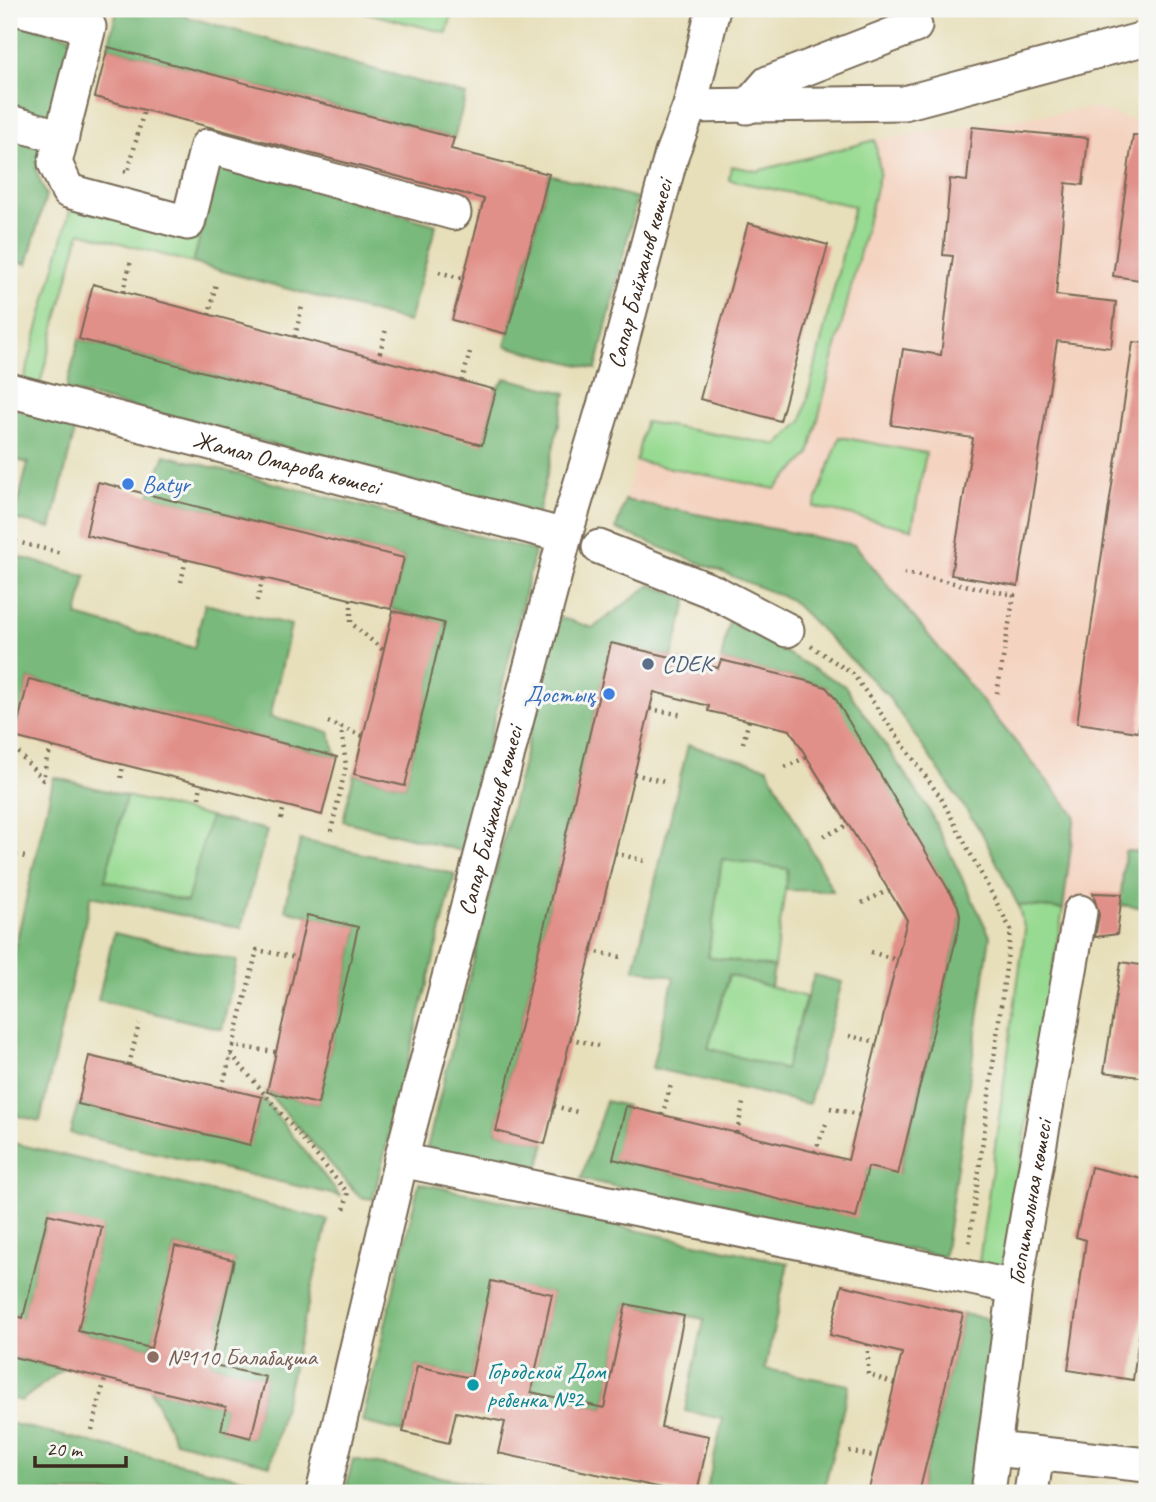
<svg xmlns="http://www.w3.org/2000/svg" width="1156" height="1502" font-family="Caveat,sans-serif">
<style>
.built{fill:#f4d3c0}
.green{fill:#97da91;stroke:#698258;stroke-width:2}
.forest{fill:#79ba7b;stroke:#5a724c;stroke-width:2}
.building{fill:#e19089}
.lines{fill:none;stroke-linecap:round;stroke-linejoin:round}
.minor-casing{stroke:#776955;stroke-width:37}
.path{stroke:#776955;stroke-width:4.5;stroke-dasharray:2 5;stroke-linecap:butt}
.minor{stroke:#fff;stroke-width:33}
.shop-dot{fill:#3f7fe0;stroke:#f6f6f2;stroke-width:2.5}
.service-dot{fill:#5c6f8a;stroke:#f6f6f2;stroke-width:2.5}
.education-dot{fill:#8d6e63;stroke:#f6f6f2;stroke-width:2.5}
.culture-dot{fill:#0f9aa8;stroke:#f6f6f2;stroke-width:2.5}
.labels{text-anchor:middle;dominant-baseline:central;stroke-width:6;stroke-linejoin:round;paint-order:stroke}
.street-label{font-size:24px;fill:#3b2a1e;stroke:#f6f6f2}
.shop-label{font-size:24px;fill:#366cbe;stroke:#f6f6f2;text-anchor:start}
.service-label{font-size:24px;fill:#4e5e75;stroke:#f6f6f2;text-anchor:start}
.education-label{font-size:24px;fill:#785e54;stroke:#f6f6f2;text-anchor:start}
.culture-label{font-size:24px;fill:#0d838f;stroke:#f6f6f2;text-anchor:start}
</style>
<rect width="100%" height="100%" fill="#f6f6f2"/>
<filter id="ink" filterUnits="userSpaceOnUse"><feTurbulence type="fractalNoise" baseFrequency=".0143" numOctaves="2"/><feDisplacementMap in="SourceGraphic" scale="14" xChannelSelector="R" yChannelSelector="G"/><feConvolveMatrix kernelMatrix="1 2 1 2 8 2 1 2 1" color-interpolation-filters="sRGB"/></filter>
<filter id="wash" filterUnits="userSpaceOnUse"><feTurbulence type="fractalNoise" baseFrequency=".00686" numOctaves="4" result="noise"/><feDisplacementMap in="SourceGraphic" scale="28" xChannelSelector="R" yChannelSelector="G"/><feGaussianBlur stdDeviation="1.57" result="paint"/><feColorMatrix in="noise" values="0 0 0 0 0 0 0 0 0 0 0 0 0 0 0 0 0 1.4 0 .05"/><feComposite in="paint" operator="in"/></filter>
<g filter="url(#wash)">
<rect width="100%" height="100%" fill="#e7dfba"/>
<path class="built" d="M 1092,108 L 1147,124 L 1147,908 L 1120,905 L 1122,894 L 1093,893 L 1091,914 L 1018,905 L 927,719 L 851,625 L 616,529 L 636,461 L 775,489 L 809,455 L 880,172 L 875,140 Z"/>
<path class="green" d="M 351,9 L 453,9 L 447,33 Z
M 875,140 L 880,172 L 809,455 L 775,489 L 636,461 L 645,422 L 778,445 L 802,421 L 854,206 L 729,180 L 731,166 L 757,171 Z
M 72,203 L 200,238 L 193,263 L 80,232 L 40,384 L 24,380 Z
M 840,437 L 926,453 L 912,529 L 814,507 Z
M 126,796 L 210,817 L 188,902 L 104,880 Z
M 722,859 L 788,869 L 774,967 L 708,958 Z
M 1018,905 L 1063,909 L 1003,1268 L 979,1262 L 1025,930 Z
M 729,975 L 806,997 L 786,1070 L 708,1049 Z"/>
<path class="forest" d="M 117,9 L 159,9 L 466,95 L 454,138 L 108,47 Z
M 9,21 L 75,38 L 53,122 L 9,110 Z
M 9,135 L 43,144 L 36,171 L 46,195 L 27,264 L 9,259 Z
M 220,163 L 436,225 L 409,322 L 193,263 Z
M 549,174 L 637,198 L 596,369 L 505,346 Z
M 79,339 L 482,444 L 496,390 L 506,378 L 566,393 L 538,514 L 66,390 Z
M 9,407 L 76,426 L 51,528 L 14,519 L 28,463 L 9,458 Z
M 165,455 L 535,551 L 462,851 L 343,821 L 354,774 L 405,786 L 443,623 L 391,609 L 404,558 L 149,495 Z
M 625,500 L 855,545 L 1075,815 L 1063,909 L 1018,905 L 982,833 L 887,695 L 791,600 L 616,529 Z
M 9,554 L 86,576 L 77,616 L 194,648 L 205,604 L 291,625 L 270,717 L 329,732 L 337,757 L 29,679 L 16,730 L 9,722 Z
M 650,585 L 688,598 L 672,657 L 611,644 L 496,1131 L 545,1144 L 538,1170 L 427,1148 L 559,617 L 593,628 Z
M 729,621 L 845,686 L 928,808 L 990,936 L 944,1257 L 581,1179 L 606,1101 L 626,1106 L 614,1159 L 855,1217 L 868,1167 L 899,1173 L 959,927 L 960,916 L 958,906 L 826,687 L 811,682 L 721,660 Z
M 688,745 L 767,767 L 833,891 L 785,890 L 788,869 L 722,859 L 708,957 L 774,967 L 771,987 L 729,975 L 708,1048 L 785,1070 L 814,975 L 842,982 L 809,1104 L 652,1068 L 674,977 L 634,969 Z
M 54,777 L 126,796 L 105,880 L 187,902 L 210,817 L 267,830 L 241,928 L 91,896 L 40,1121 L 9,1114 L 9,974 Z
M 300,840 L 455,874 L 373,1199 L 360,1197 L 267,1092 L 318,1104 L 358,927 L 285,910 Z
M 1125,851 L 1147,852 L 1147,908 L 1120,905 Z
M 114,933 L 237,961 L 222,1029 L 98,1000 Z
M 262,1097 L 340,1196 L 70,1133 L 78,1104 L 250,1144 Z
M 9,1142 L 328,1220 L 270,1465 L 175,1441 L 150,1389 L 226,1407 L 221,1430 L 251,1438 L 266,1377 L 210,1364 L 234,1260 L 175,1246 L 151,1348 L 78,1331 L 102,1228 L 48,1214 L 23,1318 L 9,1314 Z
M 419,1183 L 788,1263 L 765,1369 L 849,1385 L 823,1493 L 706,1493 L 723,1419 L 685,1411 L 704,1319 L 626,1304 L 604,1408 L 531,1392 L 552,1294 L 491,1282 L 471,1378 L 417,1366 L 403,1432 L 362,1422 Z
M 963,1314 L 993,1319 L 969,1493 L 919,1493 Z
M 9,1356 L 63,1369 L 21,1401 L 9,1398 Z
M 9,1423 L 266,1484 L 264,1493 L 9,1493 Z
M 353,1459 L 520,1493 L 345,1493 Z"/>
<g id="blocks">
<path class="building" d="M 108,47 L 454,138 L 451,149 L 549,174 L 507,334 L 452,320 L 484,199 L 95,97 Z
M 972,127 L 1088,138 L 1083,185 L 1066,183 L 1056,295 L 1116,302 L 1111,348 L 1057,341 L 1018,586 L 951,575 L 973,438 L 891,425 L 903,349 L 941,355 L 953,256 L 943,255 L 950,179 L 967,181 Z
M 1133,135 L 1147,136 L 1147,281 L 1113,276 Z
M 748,223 L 828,245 L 780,421 L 700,399 Z
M 93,284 L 496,390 L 482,445 L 79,339 Z
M 1133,342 L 1147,343 L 1147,672 L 1138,732 L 1077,723 Z
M 98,482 L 404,558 L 391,609 L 86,535 Z
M 393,611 L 444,623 L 405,786 L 354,774 Z
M 611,643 L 718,668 L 721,660 L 811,682 L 826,687 L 835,698 L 958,906 L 960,915 L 959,927 L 898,1174 L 868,1167 L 856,1218 L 613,1159 L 626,1106 L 848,1160 L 907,920 L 790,730 L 708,711 L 709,706 L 654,692 L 545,1144 L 496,1131 Z
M 29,679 L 337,757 L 322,815 L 14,737 Z
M 1093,893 L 1122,894 L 1117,934 L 1095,937 L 1099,915 Z
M 307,915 L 358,927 L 318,1104 L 267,1092 Z
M 1121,962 L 1147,966 L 1147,1078 L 1104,1072 Z
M 89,1056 L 262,1097 L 250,1145 L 78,1104 Z
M 1091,1167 L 1147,1180 L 1147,1278 L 1133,1380 L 1068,1370 L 1086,1240 L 1076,1237 Z
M 48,1214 L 102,1227 L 78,1331 L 151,1348 L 175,1246 L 234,1260 L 210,1364 L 266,1377 L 251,1438 L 221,1430 L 226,1407 L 9,1356 L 9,1314 L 23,1318 Z
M 491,1281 L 552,1294 L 531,1392 L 604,1408 L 626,1304 L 684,1316 L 661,1427 L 709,1436 L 697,1493 L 686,1493 L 498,1453 L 505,1422 L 456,1412 L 449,1443 L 403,1432 L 417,1366 L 471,1378 Z
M 842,1285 L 963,1314 L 919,1493 L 868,1493 L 902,1353 L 830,1335 Z"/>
</g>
</g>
<g filter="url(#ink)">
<use href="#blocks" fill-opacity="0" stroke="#776955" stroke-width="2"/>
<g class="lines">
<defs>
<g id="minor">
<path d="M 19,9 L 89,27 L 55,163 L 68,191 L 188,223 L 207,146 L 454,213"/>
<path d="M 690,106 L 904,103 L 1147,38"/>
<path d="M 747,107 L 768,83 L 915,26"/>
<path d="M 9,122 L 62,137"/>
<path id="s1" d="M 9,390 L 565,536"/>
<path d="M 599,547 L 714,592 L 787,630"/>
<path d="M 401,1160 L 1015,1287"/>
<path d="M 994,1449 L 1147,1465"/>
<path id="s2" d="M 323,1493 L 401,1160 L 565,536 L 609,389 L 672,153 L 690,106 L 713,9"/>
<path id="s3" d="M 988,1493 L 1015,1287 L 1080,912"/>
<path d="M 1031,1493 L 1037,1454"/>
</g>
</defs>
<use href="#minor" class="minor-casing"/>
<path class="path" d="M 124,171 L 128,172 L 144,110
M 439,272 L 463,279
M 123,292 L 131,260
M 209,315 L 216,283
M 295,337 L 302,306
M 378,360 L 386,329
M 462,381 L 470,352
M 9,540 L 61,553
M 904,573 L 1014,595 L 997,693
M 181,582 L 186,559
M 351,599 L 351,623 L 384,651
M 257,601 L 263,578
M 811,646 L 853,674 L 941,798 L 1011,930 L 969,1245
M 650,709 L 683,715
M 328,722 L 363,736
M 9,742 L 43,780 L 47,758 L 53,746
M 743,743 L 749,720
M 785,767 L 807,757
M 634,774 L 665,782
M 121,778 L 123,764
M 199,798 L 201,784
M 281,819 L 284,805
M 331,831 L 346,766 L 341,727
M 824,836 L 848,825
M 615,853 L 645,861
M 9,854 L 25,857
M 862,903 L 889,890
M 591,951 L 621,957
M 871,952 L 897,960
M 849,1036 L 877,1042
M 570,1038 L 598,1046
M 233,1046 L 257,950 L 297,958
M 231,1054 L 348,1193 L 344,1210
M 129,1065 L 139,1024
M 222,1088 L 233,1046 L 276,1052
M 554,1106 L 581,1113
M 830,1108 L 859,1115
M 662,1115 L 671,1085
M 737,1133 L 743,1103
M 815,1152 L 826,1124
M 868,1344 L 868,1374 L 895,1384
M 92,1430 L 105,1379
M 849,1451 L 877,1457"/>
<use href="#minor" class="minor"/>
</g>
</g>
<g class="shop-dot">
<circle cx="128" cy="484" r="7"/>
<circle cx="609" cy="694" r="7"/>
</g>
<circle class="service-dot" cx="648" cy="664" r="7"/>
<circle class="education-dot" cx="153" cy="1357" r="7"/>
<circle class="culture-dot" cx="473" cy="1385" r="7"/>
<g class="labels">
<g class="street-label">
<text stroke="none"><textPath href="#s2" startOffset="1260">Сапар Байжанов көшесі</textPath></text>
<text stroke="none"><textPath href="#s1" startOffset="287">Жамал Омарова көшесі</textPath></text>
<text stroke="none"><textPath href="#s2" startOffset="693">Сапар Байжанов көшесі</textPath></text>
<text stroke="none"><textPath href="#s3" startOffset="294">Госпитальная көшесі</textPath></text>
</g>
<g class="shop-label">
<text x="142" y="484">Batyr</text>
<text x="595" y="694" text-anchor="end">Достық</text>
</g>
<g class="service-label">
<text x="662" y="664">CDEK</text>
</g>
<g class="education-label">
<text x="167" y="1357">№110 Балабақша</text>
</g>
<g class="culture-label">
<text x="487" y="1371">Городской Дом<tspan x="487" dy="28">ребенка №2</tspan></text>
</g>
</g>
<rect width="1156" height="1502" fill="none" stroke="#f6f6f2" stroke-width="35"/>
<path d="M35 1456v10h91v-10" fill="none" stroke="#3b2a1e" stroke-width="3.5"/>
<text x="46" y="1456" font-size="21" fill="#3b2a1e" stroke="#f6f6f2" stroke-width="5" paint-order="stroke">20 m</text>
</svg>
